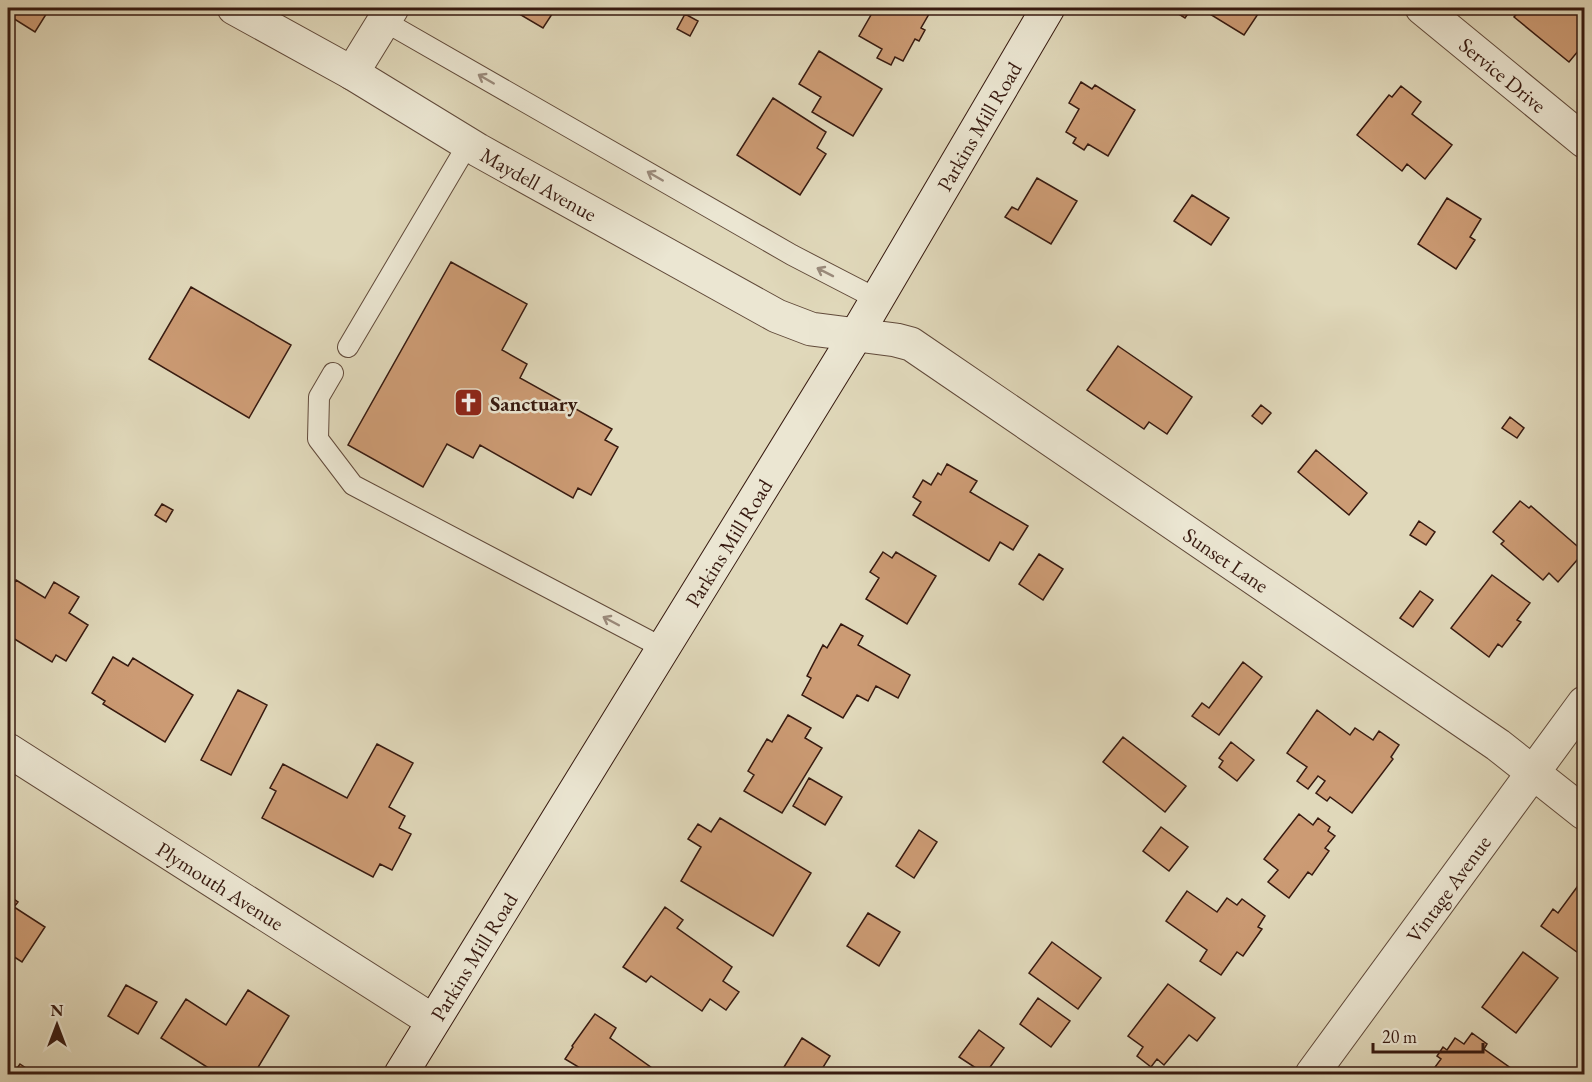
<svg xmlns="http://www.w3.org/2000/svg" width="1592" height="1082" font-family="'EB Garamond',serif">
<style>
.building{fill:#cc9b74;stroke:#371a10;stroke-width:1.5}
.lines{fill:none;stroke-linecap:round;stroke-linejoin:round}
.lane-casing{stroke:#614a3a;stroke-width:22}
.street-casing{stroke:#614a3a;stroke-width:35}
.secondary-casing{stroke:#371a10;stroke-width:35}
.lane{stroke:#ebe6d2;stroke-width:20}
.street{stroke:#ebe6d2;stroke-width:33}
.secondary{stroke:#ebe6d2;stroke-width:33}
.oneway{stroke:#9a8a7b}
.labels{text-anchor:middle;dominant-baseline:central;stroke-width:5;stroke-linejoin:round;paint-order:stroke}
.street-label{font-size:21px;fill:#371a10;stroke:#ebe6d2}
.poi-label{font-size:21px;font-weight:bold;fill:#371a10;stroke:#ebe6d2;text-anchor:start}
</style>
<rect width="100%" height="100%" fill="#e0d8ba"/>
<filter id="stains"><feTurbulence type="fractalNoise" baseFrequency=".00333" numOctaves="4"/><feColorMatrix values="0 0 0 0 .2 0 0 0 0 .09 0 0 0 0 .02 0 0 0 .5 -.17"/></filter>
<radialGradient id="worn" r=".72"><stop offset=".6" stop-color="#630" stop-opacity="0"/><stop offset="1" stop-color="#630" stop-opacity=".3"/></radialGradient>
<path class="building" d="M 8,8 L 50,8 L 35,32 L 8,15 Z
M 509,8 L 556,8 L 543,28 Z
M 875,8 L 917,8 L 929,14 L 921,28 L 925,30 L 919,41 L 915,39 L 903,61 L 895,57 L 891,65 L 877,58 L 882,49 L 859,36 Z
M 1169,8 L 1192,8 L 1185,18 Z
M 1200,8 L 1262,8 L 1244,35 Z
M 1522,8 L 1584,8 L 1584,44 L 1569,62 L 1514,17 Z
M 685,14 L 698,21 L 690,36 L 677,29 Z
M 819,51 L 882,89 L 853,136 L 812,112 L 821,97 L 799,84 Z
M 1081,82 L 1092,89 L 1095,85 L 1135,110 L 1108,156 L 1088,144 L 1084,150 L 1073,143 L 1076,138 L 1066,132 L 1079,109 L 1069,103 Z
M 1401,86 L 1421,102 L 1412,114 L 1452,145 L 1425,179 L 1407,164 L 1402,171 L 1357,135 L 1389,95 L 1392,97 Z
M 773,98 L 826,132 L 817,148 L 826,154 L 800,195 L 737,155 Z
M 1037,178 L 1077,201 L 1051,244 L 1005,217 L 1012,207 L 1018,210 Z
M 1192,195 L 1229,218 L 1211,245 L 1174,221 Z
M 1447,198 L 1481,219 L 1470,237 L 1475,240 L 1456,269 L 1418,244 Z
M 451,262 L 527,304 L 502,350 L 527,364 L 520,378 L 612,429 L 605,440 L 618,447 L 591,495 L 578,488 L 573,498 L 480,445 L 473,458 L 447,444 L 423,487 L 348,445 Z
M 191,287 L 291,345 L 249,418 L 149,359 Z
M 1118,346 L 1192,397 L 1167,434 L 1149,422 L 1144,429 L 1087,390 Z
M 1261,405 L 1271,413 L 1262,424 L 1252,416 Z
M 1510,417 L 1524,428 L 1517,438 L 1502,428 Z
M 1316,450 L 1367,493 L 1349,515 L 1298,472 Z
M 947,464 L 977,481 L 970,492 L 1028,526 L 1013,550 L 1000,542 L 989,561 L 913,515 L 921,502 L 913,497 L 923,480 L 931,485 L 938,473 L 941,475 Z
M 1520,501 L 1529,508 L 1531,506 L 1584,552 L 1558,582 L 1549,573 L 1543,580 L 1501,544 L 1504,541 L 1493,532 Z
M 162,504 L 173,510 L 166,522 L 155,515 Z
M 1419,521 L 1435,532 L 1426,545 L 1410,535 Z
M 883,552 L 892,558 L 896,552 L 936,576 L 907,624 L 866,599 L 879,578 L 870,572 Z
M 1039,554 L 1063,569 L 1043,600 L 1019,584 Z
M 1492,575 L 1530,603 L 1517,620 L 1521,622 L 1502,647 L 1498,644 L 1489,657 L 1451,628 Z
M 16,580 L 45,598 L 54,582 L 79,597 L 69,613 L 88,625 L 66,661 L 56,655 L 52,662 L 8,635 L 8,594 Z
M 1420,591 L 1433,600 L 1413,627 L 1400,618 Z
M 841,624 L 863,636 L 858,645 L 910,675 L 898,698 L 876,686 L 868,701 L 857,695 L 843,718 L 802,695 L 811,678 L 807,676 L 823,645 L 827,648 Z
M 113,657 L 128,666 L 133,658 L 193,695 L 165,742 L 103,704 L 105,701 L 92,693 Z
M 1243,662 L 1262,677 L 1219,735 L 1192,716 L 1202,703 L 1209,708 Z
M 238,690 L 267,705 L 231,775 L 201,760 Z
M 1317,710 L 1350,735 L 1355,728 L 1373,740 L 1379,731 L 1399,745 L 1391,757 L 1393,759 L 1352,813 L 1330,797 L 1327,801 L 1316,793 L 1325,781 L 1318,776 L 1308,789 L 1297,781 L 1307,767 L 1287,753 Z
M 788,715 L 811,728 L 805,738 L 822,748 L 782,813 L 744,791 L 754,775 L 748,771 L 767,739 L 772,742 Z
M 1123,737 L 1186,786 L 1165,812 L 1103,762 Z
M 1231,742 L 1254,760 L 1237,781 L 1219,767 L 1223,761 L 1219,758 Z
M 377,744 L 413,763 L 389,807 L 405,816 L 399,828 L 411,834 L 392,870 L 380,864 L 373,877 L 262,818 L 276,791 L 270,788 L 283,764 L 347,798 Z
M 809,778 L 842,797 L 825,825 L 793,806 Z
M 1299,814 L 1313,825 L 1318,818 L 1330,827 L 1328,831 L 1335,836 L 1325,848 L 1329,851 L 1312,875 L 1308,872 L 1289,898 L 1268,882 L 1278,870 L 1264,859 Z
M 720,818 L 811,873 L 773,936 L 681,881 L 701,847 L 688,839 L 698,824 L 711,832 Z
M 1161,827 L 1188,847 L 1169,871 L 1143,851 Z
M 919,830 L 937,842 L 914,878 L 896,866 Z
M 1583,879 L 1584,880 L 1584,950 L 1581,955 L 1541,926 L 1553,909 L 1558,913 Z
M 1187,891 L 1217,912 L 1227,898 L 1237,905 L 1242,899 L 1265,916 L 1258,927 L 1262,929 L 1243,956 L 1237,952 L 1221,975 L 1200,961 L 1207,950 L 1166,921 Z
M 8,895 L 18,902 L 14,907 L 45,927 L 22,962 L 8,953 Z
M 665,907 L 683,920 L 677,928 L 732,967 L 723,981 L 739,992 L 726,1010 L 710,999 L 702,1011 L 651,976 L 646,982 L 623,967 Z
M 868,913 L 900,932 L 879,966 L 847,946 Z
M 1052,942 L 1101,978 L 1078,1009 L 1029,973 Z
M 1523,952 L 1558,978 L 1516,1033 L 1482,1007 Z
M 1168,984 L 1215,1018 L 1197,1041 L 1189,1035 L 1164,1065 L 1157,1059 L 1151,1067 L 1137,1056 L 1143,1047 L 1128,1036 Z
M 126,985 L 157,1002 L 138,1034 L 108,1016 Z
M 248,990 L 289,1016 L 254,1074 L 218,1074 L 161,1038 L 186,999 L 226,1025 Z
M 1038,998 L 1070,1021 L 1051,1047 L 1020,1024 Z
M 595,1014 L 616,1028 L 610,1038 L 652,1068 L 648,1074 L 590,1074 L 565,1059 L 573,1047 L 572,1046 Z
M 979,1030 L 1004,1048 L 985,1074 L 959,1057 Z
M 1472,1033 L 1487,1044 L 1484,1049 L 1512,1069 L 1508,1074 L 1430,1074 L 1441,1059 L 1437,1056 L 1443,1047 L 1447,1050 L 1455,1038 L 1464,1044 Z
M 802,1038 L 830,1056 L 819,1074 L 797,1074 L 784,1067 Z
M 20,1064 L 35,1074 L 13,1074 Z"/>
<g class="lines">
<defs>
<path id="lane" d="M 384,21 L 792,255 L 877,299
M 348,347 L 468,144
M 333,373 L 319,397 L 318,439 L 353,485 L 663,648"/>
<g id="street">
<path id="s1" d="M 234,8 L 352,73 L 478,150 L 777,316 L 811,329 L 896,340 L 911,344 L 1498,745 L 1584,813"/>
<path id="s2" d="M 1422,8 L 1584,141"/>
<path d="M 352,73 L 392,8"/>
<path id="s3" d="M 8,750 L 433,1021"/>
<path id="s4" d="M 1312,1074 L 1584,703"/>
</g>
<g id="secondary">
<path id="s5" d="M 401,1074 L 856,335 L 1048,8"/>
</g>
</defs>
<use href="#lane" class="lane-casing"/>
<use href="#street" class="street-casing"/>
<use href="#secondary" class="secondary-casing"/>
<use href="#lane" class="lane"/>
<use href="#street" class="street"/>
<use href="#secondary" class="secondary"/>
</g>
<defs><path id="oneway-shaft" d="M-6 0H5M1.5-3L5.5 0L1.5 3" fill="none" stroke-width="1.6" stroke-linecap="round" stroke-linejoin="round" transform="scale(1.5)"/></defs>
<g class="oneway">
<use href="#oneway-shaft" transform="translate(486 79) rotate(-150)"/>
<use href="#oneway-shaft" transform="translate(655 176) rotate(-150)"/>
<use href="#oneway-shaft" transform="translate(825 272) rotate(-153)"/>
<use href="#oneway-shaft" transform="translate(611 621) rotate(-152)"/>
</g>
<defs>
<symbol id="church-square" viewBox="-11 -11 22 22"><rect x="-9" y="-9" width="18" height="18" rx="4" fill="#8f2418" stroke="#ebe6d2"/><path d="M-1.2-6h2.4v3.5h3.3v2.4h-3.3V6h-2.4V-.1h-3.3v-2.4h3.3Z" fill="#fff"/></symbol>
</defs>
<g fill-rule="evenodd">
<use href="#church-square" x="452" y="386" width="33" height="33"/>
</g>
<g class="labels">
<g class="street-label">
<text stroke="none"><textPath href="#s2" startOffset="105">Service Drive</textPath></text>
<text stroke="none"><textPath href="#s5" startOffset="1110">Parkins Mill Road</textPath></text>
<text stroke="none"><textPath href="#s1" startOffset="352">Maydell Avenue</textPath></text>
<text stroke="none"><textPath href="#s5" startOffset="624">Parkins Mill Road</textPath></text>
<text stroke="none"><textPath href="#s1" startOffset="1144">Sunset Lane</textPath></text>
<text stroke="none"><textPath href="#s3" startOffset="252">Plymouth Avenue</textPath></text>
<text stroke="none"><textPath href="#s4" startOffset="230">Vintage Avenue</textPath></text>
<text stroke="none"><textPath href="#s5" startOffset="138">Parkins Mill Road</textPath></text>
</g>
<g class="poi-label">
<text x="490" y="403">Sanctuary</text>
</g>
</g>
<rect width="1592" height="1082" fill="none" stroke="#e0d8ba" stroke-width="30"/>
<rect x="9" y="9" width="1574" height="1064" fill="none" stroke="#371a10" stroke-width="3"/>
<rect x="15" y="15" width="1562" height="1052" fill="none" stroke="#371a10" stroke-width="1.5"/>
<g transform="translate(57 1025)" stroke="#ebe6d2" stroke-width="4.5" paint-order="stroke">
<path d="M0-4.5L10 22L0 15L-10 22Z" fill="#371a10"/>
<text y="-9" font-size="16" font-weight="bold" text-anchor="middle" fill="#371a10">N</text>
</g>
<path d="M1373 1043v9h110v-9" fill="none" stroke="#371a10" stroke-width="3"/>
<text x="1382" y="1043" font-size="18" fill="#371a10" stroke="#ebe6d2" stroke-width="4.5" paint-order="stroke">20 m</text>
<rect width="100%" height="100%" filter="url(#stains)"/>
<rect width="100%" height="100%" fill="url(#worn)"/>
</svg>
